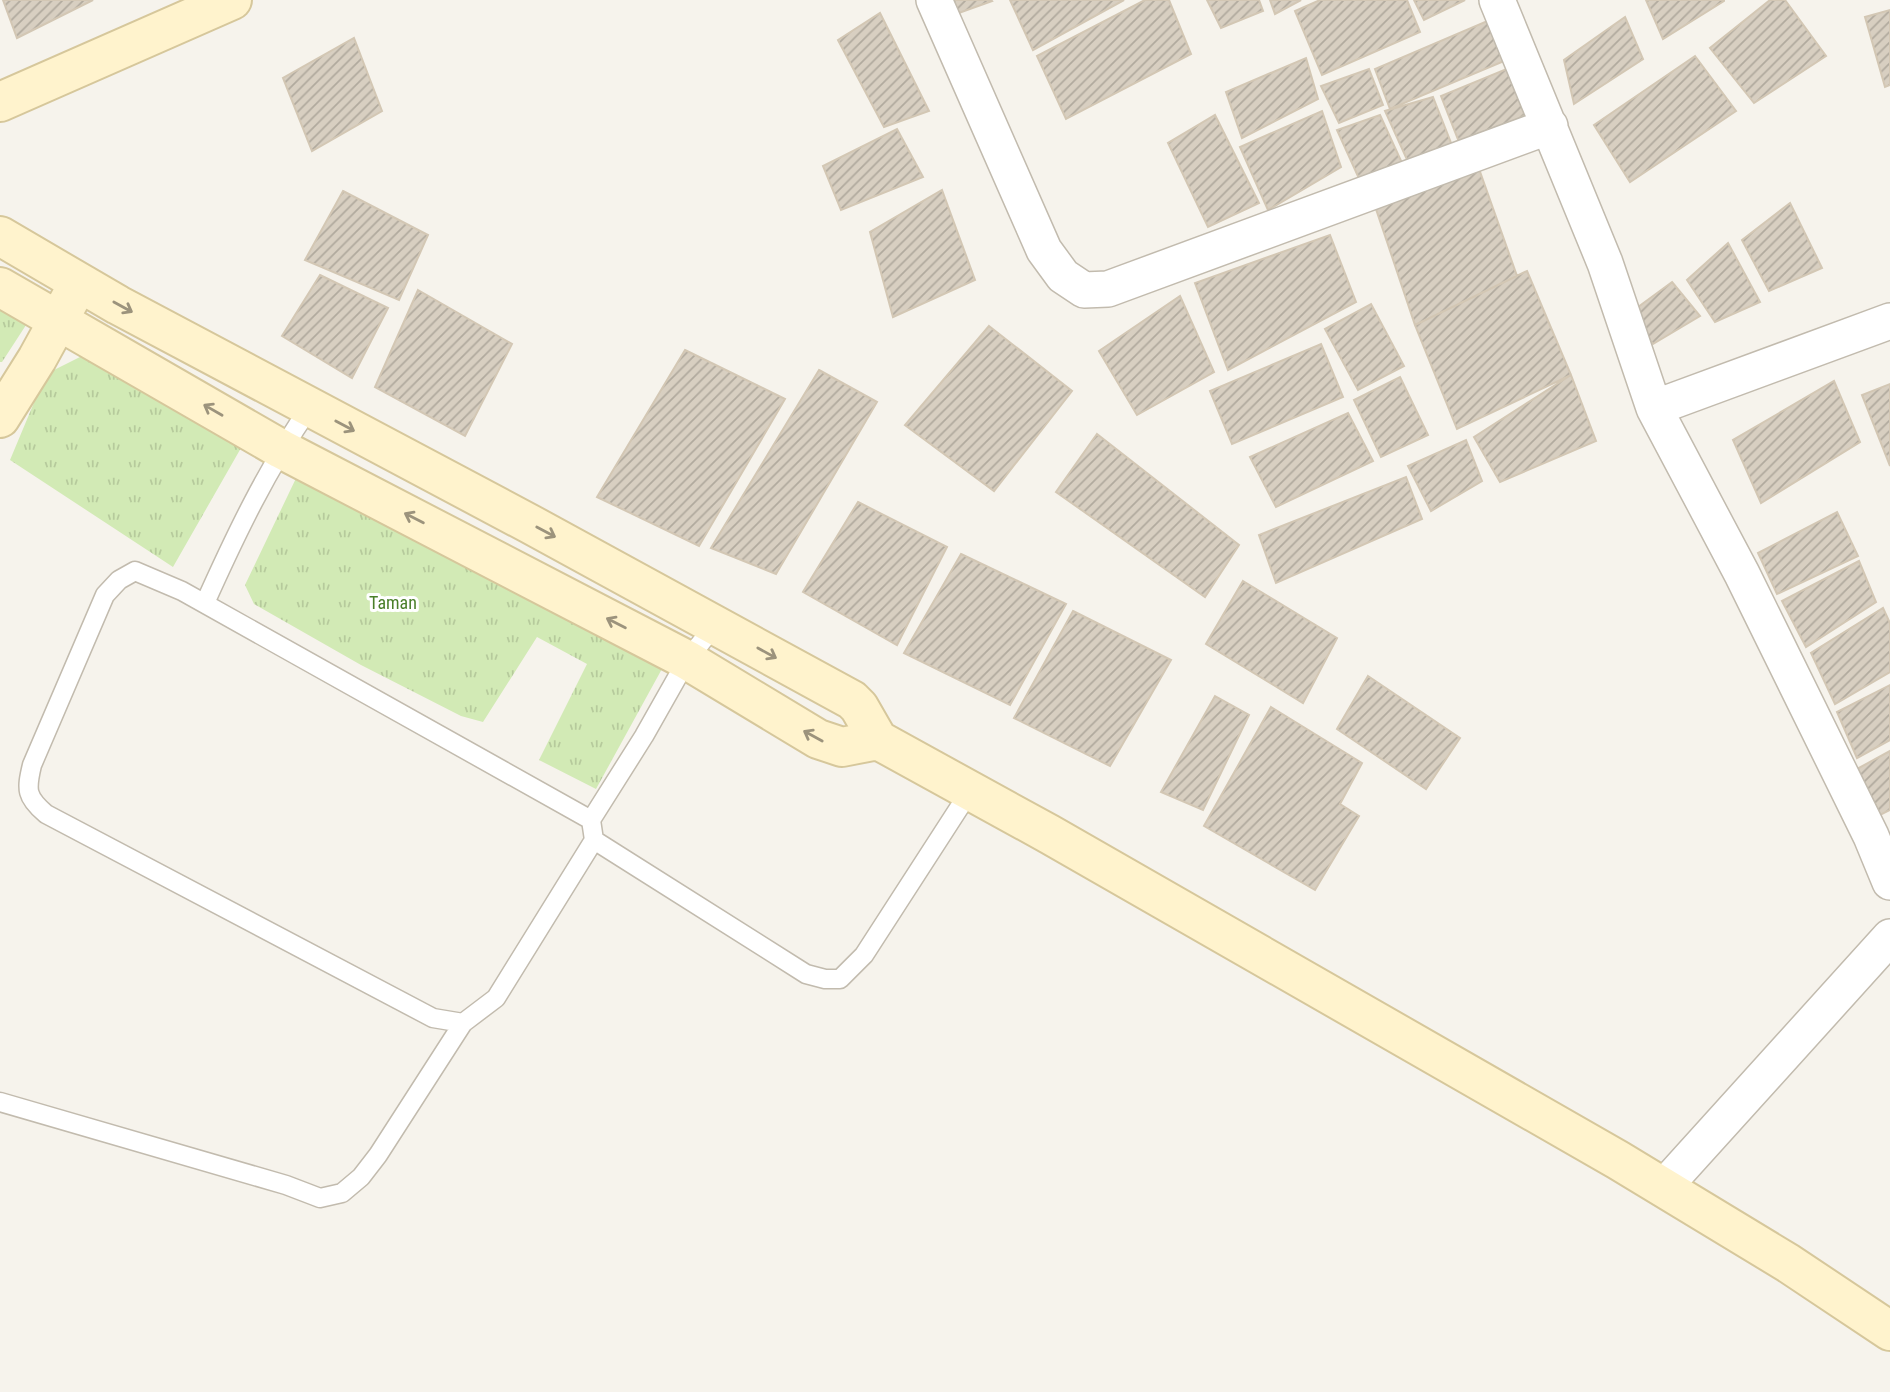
<svg xmlns="http://www.w3.org/2000/svg" width="1890" height="1392" font-family="'Roboto Condensed',sans-serif">
<style>
.park{fill:url(#park-tufts)}
.building{fill:url(#building-hatch);stroke:#d3c7b4;stroke-width:2}
.lines{fill:none;stroke-linecap:round;stroke-linejoin:round}
.lane-casing{stroke:#c2bbae;stroke-width:21}
.street-casing{stroke:#c2bbae;stroke-width:38}
.secondary-casing{stroke:#d6c79b;stroke-width:42}
.lane{stroke:#fff;stroke-width:18}
.street{stroke:#fff;stroke-width:35}
.secondary{stroke:#fff3cd;stroke-width:38}
.oneway{stroke:#9c937c}
.labels{text-anchor:middle;dominant-baseline:central;stroke-width:6;stroke-linejoin:round;paint-order:stroke}
.park-label{font-size:18px;fill:#4a7f2a;stroke:#fff}
</style>
<defs>
<pattern id="park-tufts" width="24" height="20" patternUnits="userSpaceOnUse" patternTransform="scale(1.75)"><rect width="24" height="20" fill="#d2eab5"/><path d="M3 7l-1-3M5 7V3M7 7l1-3M15 17l-1-3M17 17v-4M19 17l1-3" fill="none" stroke="#b6ca9c"/></pattern>
<pattern id="building-hatch" width="6" height="6" patternUnits="userSpaceOnUse" patternTransform="scale(1.75)"><rect width="6" height="6" fill="#d8cfc1"/><path d="M-1 1l2-2M0 6l6-6M5 7l2-2" fill="none" stroke="#b1aa9e"/></pattern>
</defs>
<rect width="100%" height="100%" fill="#f6f3ec"/>
<path class="park" d="M 0,303 L 28,322 L 2,362 L 0,362 Z
M 102,346 L 245,441 L 173,567 L 10,460 L 46,374 Z
M 299,472 L 663,667 L 596,789 L 539,760 L 587,664 L 537,637 L 483,722 L 461,716 L 361,665 L 254,604 L 245,585 Z"/>
<path class="building" d="M 3,0 L 93,0 L 17,38 Z
M 949,0 L 991,0 L 992,1 L 956,14 Z
M 1010,0 L 1124,0 L 1033,50 Z
M 1145,0 L 1169,0 L 1191,54 L 1066,119 L 1037,56 Z
M 1207,0 L 1259,0 L 1263,11 L 1221,28 Z
M 1270,0 L 1301,0 L 1275,14 Z
M 1320,0 L 1407,0 L 1420,32 L 1322,75 L 1295,11 Z
M 1414,0 L 1465,0 L 1424,20 Z
M 1646,0 L 1724,0 L 1724,1 L 1663,39 Z
M 1770,0 L 1785,0 L 1826,56 L 1754,103 L 1710,48 Z
M 1890,10 L 1890,85 L 1885,87 L 1865,17 Z
M 880,13 L 929,111 L 884,127 L 838,40 Z
M 1625,17 L 1643,59 L 1574,104 L 1564,60 Z
M 1492,19 L 1509,59 L 1390,109 L 1375,69 Z
M 354,38 L 382,111 L 312,151 L 283,78 Z
M 1695,56 L 1736,111 L 1630,182 L 1594,125 Z
M 1306,58 L 1318,99 L 1242,138 L 1226,92 Z
M 1509,68 L 1528,114 L 1461,147 L 1441,96 Z
M 1369,69 L 1383,105 L 1339,123 L 1321,86 Z
M 1433,97 L 1453,148 L 1409,164 L 1385,111 Z
M 1322,111 L 1341,167 L 1268,210 L 1240,147 Z
M 1215,115 L 1259,203 L 1208,227 L 1168,143 Z
M 1380,115 L 1402,163 L 1361,183 L 1337,130 Z
M 897,129 L 923,177 L 841,210 L 823,166 Z
M 1478,166 L 1517,276 L 1415,325 L 1376,209 Z
M 942,190 L 975,280 L 893,317 L 870,232 Z
M 343,191 L 428,235 L 399,300 L 305,260 Z
M 1790,203 L 1822,268 L 1769,291 L 1742,240 Z
M 1330,235 L 1356,302 L 1228,370 L 1195,283 Z
M 1728,243 L 1760,302 L 1715,322 L 1687,280 Z
M 1527,271 L 1571,375 L 1457,429 L 1415,325 Z
M 320,275 L 388,308 L 352,378 L 282,336 Z
M 1672,282 L 1700,316 L 1653,344 L 1630,313 Z
M 418,290 L 512,344 L 465,436 L 375,387 Z
M 1180,296 L 1214,372 L 1137,415 L 1099,351 Z
M 1371,304 L 1404,366 L 1358,390 L 1325,329 Z
M 989,326 L 1072,391 L 994,491 L 905,425 Z
M 1321,344 L 1343,397 L 1232,444 L 1210,391 Z
M 685,350 L 785,399 L 699,546 L 597,497 Z
M 819,370 L 877,402 L 776,574 L 711,548 Z
M 1571,375 L 1596,441 L 1500,482 L 1474,437 Z
M 1400,377 L 1428,435 L 1381,457 L 1354,400 Z
M 1834,381 L 1860,442 L 1761,503 L 1733,440 Z
M 1890,384 L 1890,466 L 1862,395 Z
M 1348,413 L 1373,461 L 1276,507 L 1250,457 Z
M 1097,434 L 1239,545 L 1205,597 L 1056,492 Z
M 1466,440 L 1482,481 L 1431,511 L 1408,466 Z
M 1406,477 L 1422,519 L 1276,583 L 1259,535 Z
M 858,502 L 947,547 L 897,645 L 803,592 Z
M 1837,512 L 1858,556 L 1777,594 L 1758,553 Z
M 961,554 L 1066,604 L 1010,705 L 904,653 Z
M 1859,561 L 1876,602 L 1806,647 L 1782,601 Z
M 1243,581 L 1337,638 L 1303,703 L 1206,644 Z
M 1883,608 L 1890,623 L 1890,672 L 1835,704 L 1811,653 Z
M 1073,611 L 1171,660 L 1110,766 L 1014,718 Z
M 1368,676 L 1460,738 L 1426,789 L 1337,729 Z
M 1890,685 L 1890,740 L 1857,758 L 1837,712 Z
M 1215,696 L 1249,715 L 1203,810 L 1161,792 Z
M 1271,707 L 1362,763 L 1340,804 L 1359,816 L 1315,890 L 1204,826 Z
M 1890,751 L 1890,810 L 1880,815 L 1857,769 Z"/>
<g class="lines">
<defs>
<path id="lane" d="M 205,603 C 236,534 267,469 310,407
M 716,624 L 687,660 L 644,736 L 591,820 L 594,840 L 806,974 L 825,979 L 840,979 L 864,955 L 970,791
M 591,820 L 182,591 L 135,571 L 119,580 L 105,595 L 32,765 C 26,790 26,797 46,814 L 433,1018 L 463,1023 L 496,998 L 594,840
M 0,1102 L 286,1185 L 320,1198 L 342,1193 L 361,1177 L 378,1155 L 463,1023"/>
<path id="street" d="M 934,0 L 1044,250 L 1063,276 L 1084,290 L 1108,289 L 1550,126
M 1497,0 L 1605,263 L 1654,408 L 1890,321
M 1654,408 L 1742,574 L 1871,836 L 1890,882
M 1663,1188 L 1890,937"/>
<path id="secondary" d="M 0,102 L 232,0
M 0,236 L 118,305 L 530,524 L 852,700 L 859,707 L 878,740 L 1049,834 L 1618,1160 L 1788,1263 L 1890,1331
M 0,287 L 281,449 L 687,660 L 818,739 L 842,747 L 878,740
M 0,418 L 37,359 L 70,299"/>
</defs>
<use href="#lane" class="lane-casing"/>
<use href="#street" class="street-casing"/>
<use href="#secondary" class="secondary-casing"/>
<use href="#lane" class="lane"/>
<use href="#street" class="street"/>
<use href="#secondary" class="secondary"/>
</g>
<defs><path id="oneway-shaft" d="M-6 0H5M1.5-3L5.5 0L1.5 3" fill="none" stroke-width="1.6" stroke-linecap="round" stroke-linejoin="round" transform="scale(1.75)"/></defs>
<g class="oneway">
<use href="#oneway-shaft" transform="translate(123 307) rotate(29)"/>
<use href="#oneway-shaft" transform="translate(213 410) rotate(-150)"/>
<use href="#oneway-shaft" transform="translate(345 426) rotate(28)"/>
<use href="#oneway-shaft" transform="translate(414 518) rotate(-153)"/>
<use href="#oneway-shaft" transform="translate(546 532) rotate(28)"/>
<use href="#oneway-shaft" transform="translate(616 623) rotate(-153)"/>
<use href="#oneway-shaft" transform="translate(767 653) rotate(29)"/>
<use href="#oneway-shaft" transform="translate(813 736) rotate(-151)"/>
</g>
<g class="labels">
<g class="park-label">
<text x="393" y="602">Taman</text>
</g>
</g>
</svg>
